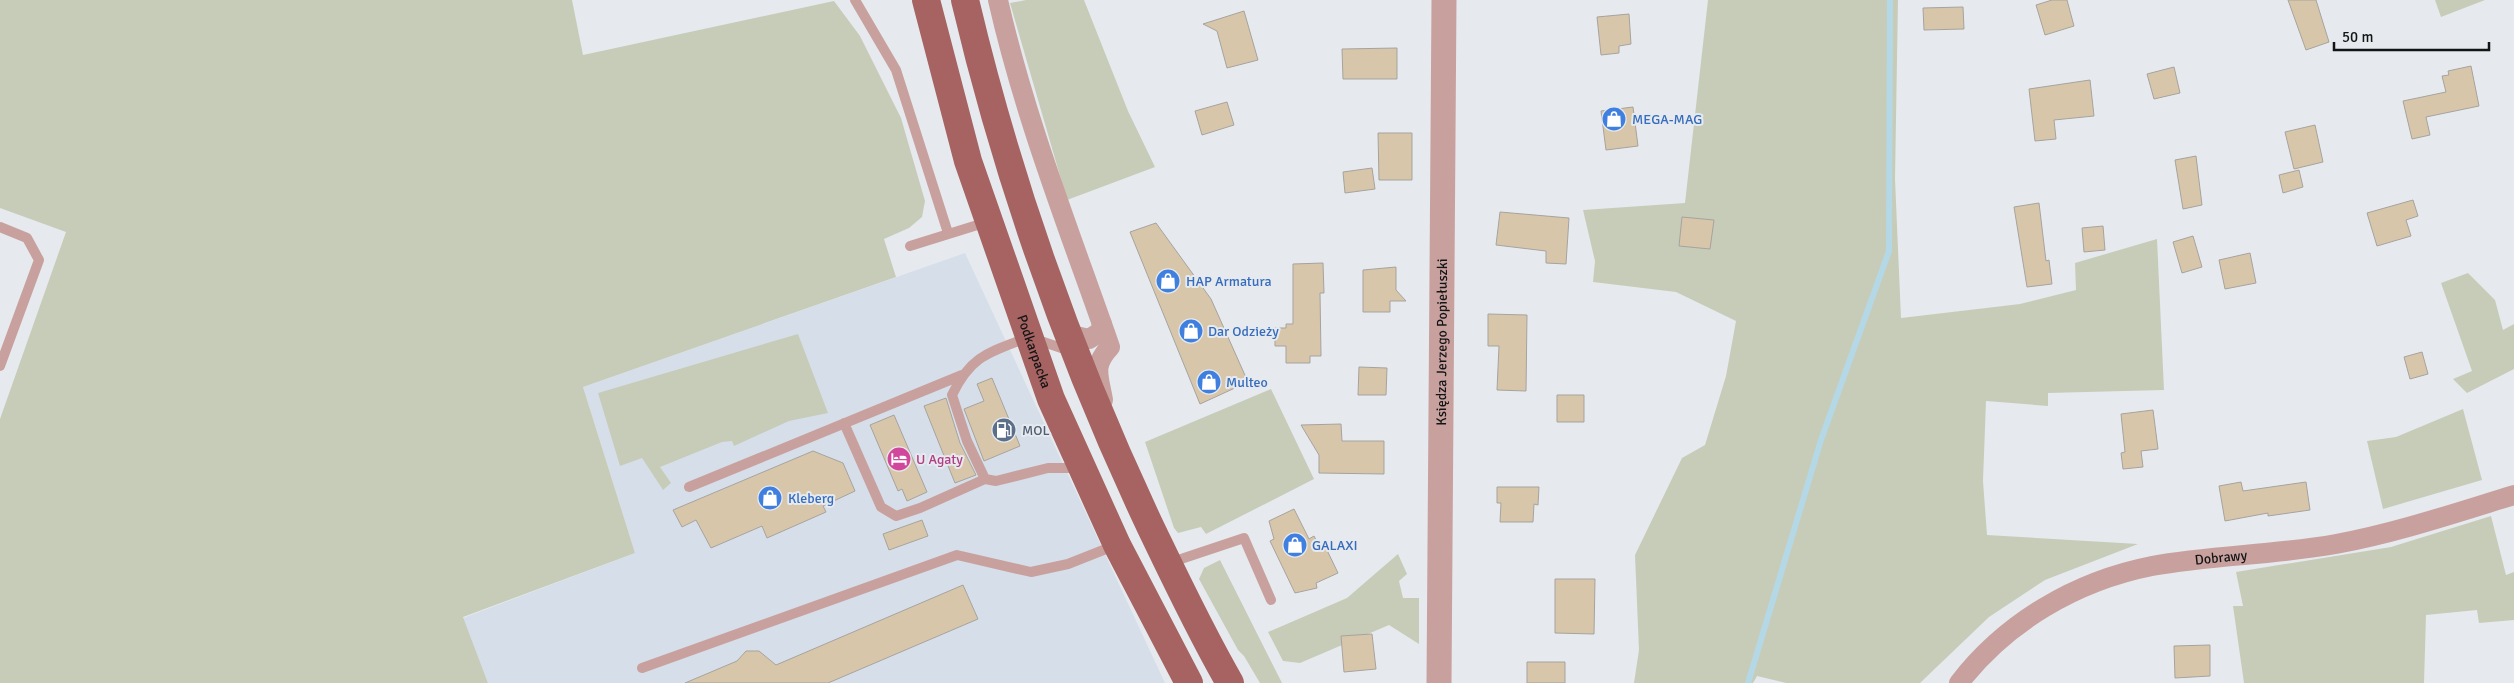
<svg xmlns="http://www.w3.org/2000/svg" width="2514" height="683" font-family="Signika,sans-serif">
<style>
.built{fill:#d6dfe9}
.green{fill:#c7ccb9}
.lines{fill:none;stroke-linecap:round;stroke-linejoin:round}
.stream{stroke:#b4d8e6;stroke-width:6}
.building{fill:#d8c6aa;stroke:#a6a39f}
.service{stroke:#c8a19f;stroke-width:10}
.minor{stroke:#c8a19f;stroke-width:20}
.tertiary{stroke:#c8a19f;stroke-width:25}
.primary{stroke:#a66361;stroke-width:28}
.labels{text-anchor:middle;dominant-baseline:central;stroke-width:4;stroke-linejoin:round;paint-order:stroke}
.shop-label{font-size:14px;fill:#366cbe;stroke:#e6eaee;text-anchor:start}
.street-label{font-size:14px;fill:#131415;stroke:#e6eaee}
.service-label{font-size:14px;fill:#4e5e75;stroke:#e6eaee;text-anchor:start}
.hotel-label{font-size:14px;fill:#b23c85;stroke:#e6eaee;text-anchor:start}
</style>
<rect width="100%" height="100%" fill="#e6eaee"/>
<path class="built" d="M 965,253 L 1165,683 L 488,683 L 463,618 L 635,553 L 583,387 Z"/>
<path class="green" d="M 0,0 L 572,0 L 583,55 L 834,1 L 860,36 L 901,118 L 925,201 L 922,217 L 909,228 L 884,239 L 896,277 L 583,387 L 635,553 L 463,617 L 488,683 L 0,683 L 0,419 L 66,232 L 0,208 Z
M 1026,0 L 1084,0 L 1128,111 L 1155,167 L 1067,200 L 1010,3 Z
M 1708,0 L 1898,0 L 1895,179 L 1901,318 L 2020,304 L 2076,290 L 2075,263 L 2157,239 L 2164,390 L 2048,393 L 2048,406 L 1986,401 L 1983,481 L 1987,535 L 2138,544 L 2045,580 L 1989,617 L 1920,683 L 1786,683 L 1757,676 L 1753,683 L 1634,683 L 1639,650 L 1635,555 L 1682,458 L 1705,445 L 1726,376 L 1736,321 L 1676,292 L 1593,282 L 1595,261 L 1583,210 L 1685,203 Z
M 2435,0 L 2485,0 L 2441,17 Z
M 2468,273 L 2495,300 L 2503,330 L 2514,324 L 2514,369 L 2467,393 L 2453,379 L 2472,371 L 2441,283 Z
M 798,334 L 828,413 L 789,421 L 734,446 L 732,441 L 722,442 L 660,467 L 671,483 L 663,490 L 642,458 L 620,466 L 598,393 Z
M 1271,389 L 1314,479 L 1206,534 L 1201,527 L 1178,533 L 1174,528 L 1145,442 Z
M 2463,409 L 2482,480 L 2383,509 L 2367,441 L 2396,437 Z
M 2491,516 L 2506,575 L 2514,572 L 2514,620 L 2479,623 L 2477,610 L 2426,615 L 2424,683 L 2244,683 L 2233,606 L 2243,606 L 2236,572 L 2391,547 Z
M 1398,554 L 1407,574 L 1399,581 L 1403,598 L 1419,598 L 1419,644 L 1389,625 L 1300,663 L 1283,661 L 1268,632 L 1347,598 Z
M 1220,560 L 1282,683 L 1260,683 L 1244,656 L 1238,650 L 1199,579 L 1204,568 Z"/>
<g class="lines">
<path class="stream" d="M 1748,683 L 1821,440 L 1889,251 L 1890,0"/>
</g>
<path class="building" d="M 2052,0 L 2067,0 L 2074,26 L 2045,35 L 2036,5 Z
M 2288,0 L 2316,0 L 2329,42 L 2306,50 Z
M 1963,7 L 1964,29 L 1924,30 L 1923,8 Z
M 1244,11 L 1258,60 L 1227,68 L 1217,31 L 1203,24 Z
M 1629,14 L 1631,44 L 1619,46 L 1619,53 L 1601,55 L 1597,17 Z
M 1397,48 L 1397,79 L 1343,79 L 1342,49 Z
M 2471,66 L 2479,106 L 2426,117 L 2430,135 L 2412,139 L 2403,101 L 2446,92 L 2442,76 L 2449,75 L 2448,71 Z
M 2174,67 L 2180,93 L 2154,99 L 2147,74 Z
M 2090,80 L 2094,116 L 2054,120 L 2056,139 L 2035,141 L 2029,89 Z
M 1227,102 L 1234,125 L 1202,135 L 1195,111 Z
M 1633,107 L 1638,146 L 1606,150 L 1601,111 Z
M 2315,125 L 2323,162 L 2294,169 L 2285,132 Z
M 1378,133 L 1412,133 L 1412,180 L 1379,180 Z
M 2196,156 L 2202,205 L 2183,209 L 2175,160 Z
M 1372,168 L 1375,189 L 1345,193 L 1343,172 Z
M 2299,170 L 2303,187 L 2283,193 L 2279,175 Z
M 2413,200 L 2418,216 L 2406,220 L 2411,236 L 2377,246 L 2367,213 Z
M 2039,203 L 2046,261 L 2049,260 L 2052,284 L 2027,287 L 2014,207 Z
M 1500,212 L 1569,218 L 1566,264 L 1546,263 L 1546,251 L 1496,245 Z
M 1682,217 L 1714,220 L 1710,249 L 1679,246 Z
M 1156,223 L 1211,299 L 1248,382 L 1200,404 L 1130,232 Z
M 2103,226 L 2105,250 L 2084,252 L 2082,228 Z
M 2193,236 L 2202,267 L 2182,273 L 2173,242 Z
M 2250,253 L 2256,283 L 2225,289 L 2219,260 Z
M 1323,263 L 1324,293 L 1320,293 L 1321,356 L 1310,356 L 1310,363 L 1286,363 L 1286,346 L 1275,346 L 1275,328 L 1286,328 L 1286,324 L 1293,324 L 1293,264 Z
M 1396,267 L 1396,290 L 1406,301 L 1390,301 L 1390,312 L 1363,312 L 1363,270 Z
M 1488,314 L 1527,315 L 1526,391 L 1497,390 L 1499,346 L 1488,346 Z
M 2422,352 L 2428,374 L 2410,379 L 2404,357 Z
M 1359,367 L 1387,368 L 1386,395 L 1358,395 Z
M 992,378 L 1020,446 L 984,461 L 964,409 L 984,401 L 977,384 Z
M 1557,395 L 1584,395 L 1584,422 L 1557,422 Z
M 946,398 L 960,443 L 976,475 L 955,483 L 924,406 Z
M 2153,410 L 2158,449 L 2141,451 L 2143,467 L 2123,469 L 2121,453 L 2125,452 L 2121,414 Z
M 894,415 L 927,492 L 907,501 L 902,489 L 898,491 L 870,425 Z
M 1341,424 L 1342,441 L 1384,441 L 1384,474 L 1319,473 L 1319,455 L 1301,425 Z
M 813,451 L 843,463 L 855,491 L 823,506 L 826,512 L 767,538 L 762,526 L 711,548 L 696,520 L 682,527 L 673,510 Z
M 2241,482 L 2243,491 L 2306,482 L 2310,510 L 2268,516 L 2268,513 L 2225,521 L 2219,486 Z
M 1497,487 L 1539,487 L 1538,505 L 1534,504 L 1533,522 L 1500,522 L 1501,503 L 1497,503 Z
M 1294,509 L 1309,539 L 1314,536 L 1319,546 L 1324,544 L 1338,573 L 1316,583 L 1317,588 L 1295,593 L 1270,541 L 1274,539 L 1269,521 Z
M 922,520 L 928,536 L 889,550 L 883,534 Z
M 1555,579 L 1595,579 L 1594,634 L 1555,633 Z
M 963,585 L 978,619 L 828,683 L 685,683 L 737,661 L 746,651 L 759,651 L 776,665 Z
M 1372,634 L 1376,669 L 1344,672 L 1341,636 Z
M 2210,645 L 2210,676 L 2175,678 L 2174,646 Z
M 1527,662 L 1565,662 L 1565,683 L 1527,683 Z"/>
<g class="lines">
<path class="service" d="M 855,0 L 896,70 L 948,233
M 0,227 L 27,238 L 39,260 L 0,366
M 910,246 L 987,222
M 1070,351 L 1029,337 C 990,352 971,355 952,395 L 967,441 L 985,479 L 996,481 L 1048,468 L 1079,468
M 844,423 L 881,507 L 896,516 L 920,508 L 985,479
M 689,487 L 962,375
M 1169,563 L 1244,538 L 1271,600
M 642,668 L 957,555 L 1031,572 L 1068,564 L 1116,545"/>
<g class="minor">
<path d="M 998,0 C 1025,119 1070,232 1110,347 C 1092,366 1099,376 1103,400"/>
<path d="M 1067,330 L 1076,336 L 1089,339 L 1100,332 L 1102,324"/>
<path id="s1" d="M 1959,683 C 2006,622 2076,581 2152,566 C 2212,555 2275,555 2336,544 C 2396,533 2455,513 2514,495"/>
</g>
<path class="tertiary" id="s2" d="M 1439,683 L 1444,0"/>
<g class="primary">
<path id="s3" d="M 926,0 L 968,161 L 1051,399 L 1117,545 L 1189,683"/>
<path d="M 965,0 C 1008,182 1071,359 1151,528 C 1176,580 1201,633 1230,683"/>
</g>
</g>
<defs>
<symbol id="shop-disc" viewBox="-11 -11 22 22"><circle r="9.5" fill="#3f7fe0" stroke="#e6eaee"/><path d="M-5-2.5h2.3a2.7 3.5 0 0 1 5.4 0H5L5.5 6h-11ZM-1.5-2.5h3a1.5 2.3 0 0 0-3 0Z" fill="#fff"/></symbol>
<symbol id="fuel-disc" viewBox="-11 -11 22 22"><circle r="9.5" fill="#5c6f8a" stroke="#e6eaee"/><path d="M-5.5-6h7V0h2V4h1.3V-2.5L3-4.5l.8-.8L6-3V5H2.5V1h-1V6h-7ZM-4.2-4.7v3.2H.2V-4.7Z" fill="#fff"/></symbol>
<symbol id="hotel-disc" viewBox="-11 -11 22 22"><circle r="9.5" fill="#d1479c" stroke="#e6eaee"/><path d="M-6-4.5h1.5V1H6V5H4.5V3h-9V5H-6ZM-4 0a1.8 1.8 0 1 1 3.6 0ZM.5 0V-2.5h3Q6-2.5 6 0Z" fill="#fff"/></symbol>
</defs>
<g fill-rule="evenodd">
<use href="#shop-disc" x="1600" y="105" width="28" height="28"/>
<use href="#shop-disc" x="1154" y="267" width="28" height="28"/>
<use href="#shop-disc" x="1177" y="317" width="28" height="28"/>
<use href="#shop-disc" x="1195" y="368" width="28" height="28"/>
<use href="#fuel-disc" x="990" y="416" width="28" height="28"/>
<use href="#hotel-disc" x="885" y="445" width="28" height="28"/>
<use href="#shop-disc" x="756" y="484" width="28" height="28"/>
<use href="#shop-disc" x="1281" y="531" width="28" height="28"/>
</g>
<g class="labels">
<g class="shop-label">
<text x="1632" y="119">MEGA-MAG</text>
<text x="1186" y="281">HAP Armatura</text>
<text x="1208" y="331">Dar Odzieży</text>
<text x="1226" y="382">Multeo</text>
<text x="788" y="498">Kleberg</text>
<text x="1312" y="545">GALAXI</text>
</g>
<g class="street-label">
<text stroke="none"><textPath href="#s2" startOffset="341">Księdza Jerzego Popiełuszki</textPath></text>
<text stroke="none"><textPath href="#s3" startOffset="368">Podkarpacka</textPath></text>
<text stroke="none"><textPath href="#s1" startOffset="300">Dobrawy</textPath></text>
</g>
<g class="service-label">
<text x="1022" y="430">MOL</text>
</g>
<g class="hotel-label">
<text x="916" y="459">U Agaty</text>
</g>
</g>
<path d="M2334 42v8h155v-8" fill="none" stroke="#131415" stroke-width="2.5"/>
<text x="2342" y="42" font-size="15" fill="#131415" stroke="#e6eaee" stroke-width="4" paint-order="stroke">50 m</text>
</svg>
